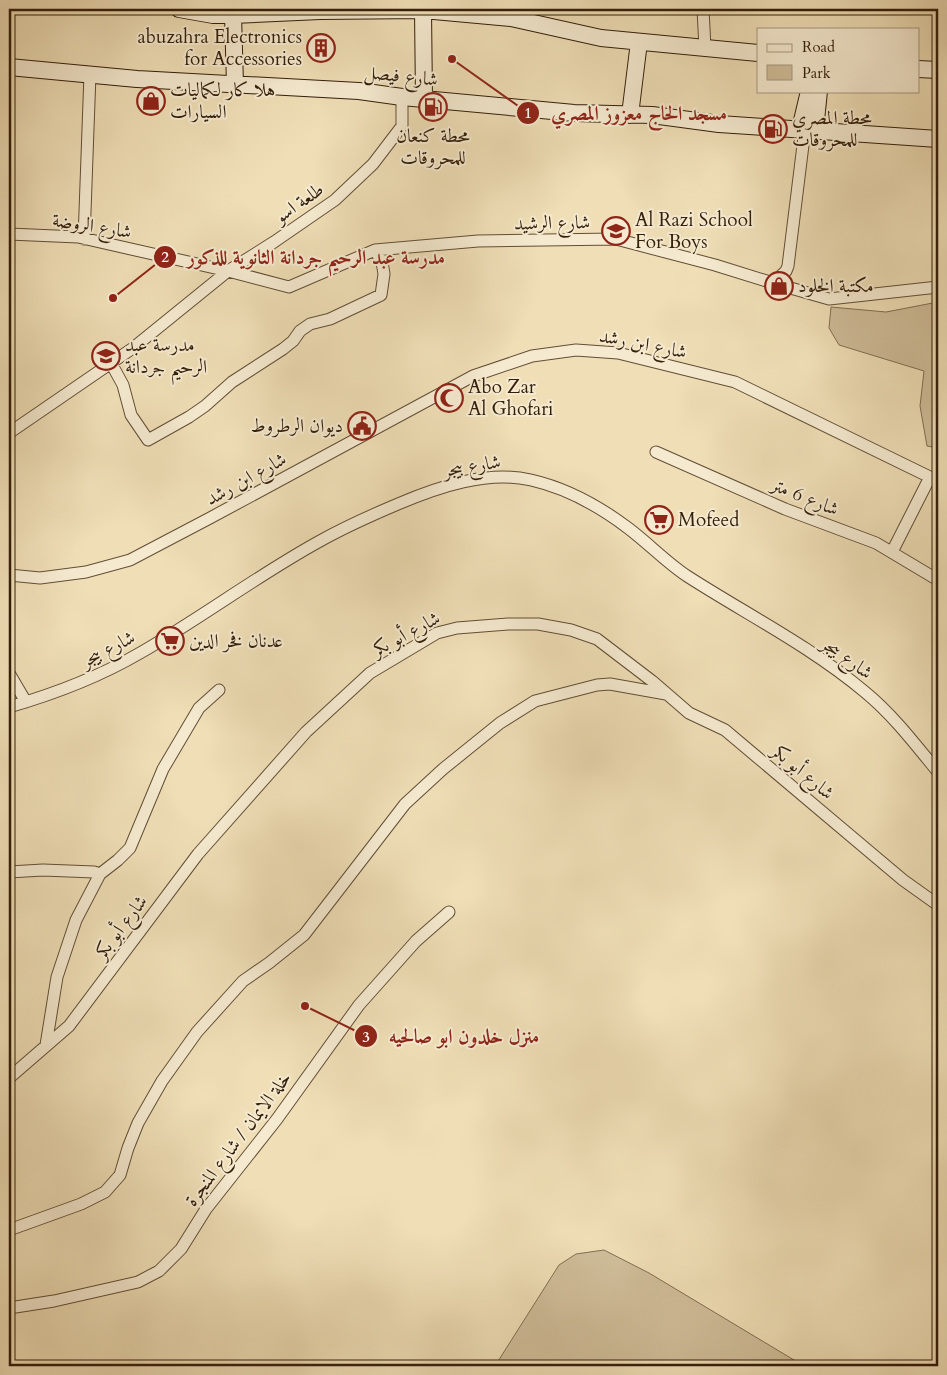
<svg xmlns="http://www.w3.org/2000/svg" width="947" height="1375" font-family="Cardo,Amiri,serif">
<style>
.green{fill:#cfbd99;stroke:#816e52}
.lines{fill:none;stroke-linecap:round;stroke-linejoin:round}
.minor-casing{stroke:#624e35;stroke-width:13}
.secondary-casing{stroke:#331e0a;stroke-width:18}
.minor{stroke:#f5ead0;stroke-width:11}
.secondary{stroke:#f5ead0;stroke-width:16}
.labels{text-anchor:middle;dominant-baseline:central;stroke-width:4;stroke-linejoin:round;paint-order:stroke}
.poi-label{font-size:19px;fill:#331e0a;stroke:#f5ead0;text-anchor:start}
.street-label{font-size:19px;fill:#331e0a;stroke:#f5ead0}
.leader{fill:none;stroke:#8f2418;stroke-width:2}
.callout-dot{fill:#8f2418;stroke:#f5ead0;stroke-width:2}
.mark-label{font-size:15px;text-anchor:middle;font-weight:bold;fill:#fff}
.callout-label{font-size:20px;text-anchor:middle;font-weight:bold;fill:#8f2418;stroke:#f5ead0;stroke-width:4;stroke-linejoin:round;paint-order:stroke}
</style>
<rect width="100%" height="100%" fill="#efdeb6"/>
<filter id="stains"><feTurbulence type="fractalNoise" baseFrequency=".004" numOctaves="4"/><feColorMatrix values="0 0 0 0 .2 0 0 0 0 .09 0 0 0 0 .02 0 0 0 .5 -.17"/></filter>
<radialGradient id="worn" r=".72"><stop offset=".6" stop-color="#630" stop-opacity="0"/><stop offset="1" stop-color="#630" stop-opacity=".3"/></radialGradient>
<path class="green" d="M 938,302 L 938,448 L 927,446 L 920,406 L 924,371 L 839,345 L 829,328 L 831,307 L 886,312 Z
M 604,1250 L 649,1273 L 804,1366 L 495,1366 L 559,1265 L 576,1254 Z"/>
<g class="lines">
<defs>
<path id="minor" d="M 703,9 L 705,48
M 9,234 L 78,237 L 228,271 L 289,287 L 375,250 L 478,241 L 616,239 L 715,265 L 773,283 L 829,299 L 938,287
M 84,239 L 90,74
M 773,283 L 786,271 L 788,266 L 805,129
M 111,363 L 123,385 L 131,415 L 148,440 L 189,417 L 205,406 L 232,382 L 283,349 L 293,341 L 300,331 L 310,324 L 330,319 L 381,295 L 384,274 L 382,262 L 375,250
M 9,433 L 133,348 L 228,271 L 274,242 L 335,200 L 373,164 L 402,126 L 402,97
M 656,452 L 785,509 L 876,543 L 938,580
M 892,552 L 930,477
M 9,575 L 40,578 L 86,572 L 130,560 L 210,518 L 473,376 L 532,356 L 576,350 L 618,353 L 735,382 L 938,481
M 9,673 L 26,702
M 9,707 C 54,694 99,677 140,653 C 201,618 258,575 320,541 C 345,527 372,515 398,504 C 438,487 487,470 531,480 C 566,488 599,506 628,528 C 648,543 666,562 687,576 C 746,614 810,646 865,692 C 893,715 915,744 938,772
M 9,872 L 43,870 L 94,872 L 100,874
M 46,1045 L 57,977 L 76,920 L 100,874 L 118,860 L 130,848 L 163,769 L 199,708 L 219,690
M 9,1078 L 69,1026 L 198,854 L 306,732 L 370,673 L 437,633 L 457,628 L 508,624 L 538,624 L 571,630 L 597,639 L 652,681 L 689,713 L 725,730 L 903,880 L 938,905
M 9,1230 L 81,1204 L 105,1192 L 120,1175 L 128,1148 L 138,1123 L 162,1081 L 197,1032 L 243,981 L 269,963 L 304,935 L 405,804 L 443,769 L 500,723 L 535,701 L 597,685 L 610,684 L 666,694
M 9,1308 L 54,1301 L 138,1282 L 159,1271 L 181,1249 L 206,1209 L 277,1119 L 359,1005 L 416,941 L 449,912"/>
<path id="secondary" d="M 179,9 L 213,15 L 233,15 L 320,11 L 423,10 L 511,18 L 601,38 L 758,53
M 423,10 L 424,99
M 233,15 L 235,85
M 9,67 L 137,79 L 359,91 L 402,97 L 574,113 L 652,115 L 719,124 L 938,139
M 918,69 L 938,70
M 630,115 L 639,42
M 800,129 L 809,91
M 815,130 L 819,91"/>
</defs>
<use href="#minor" class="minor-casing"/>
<use href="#secondary" class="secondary-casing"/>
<use href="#minor" class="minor"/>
<use href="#secondary" class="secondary"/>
</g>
<defs>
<symbol id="building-ring" viewBox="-11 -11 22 22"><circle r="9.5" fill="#f5ead0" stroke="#8f2418" stroke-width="1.5"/><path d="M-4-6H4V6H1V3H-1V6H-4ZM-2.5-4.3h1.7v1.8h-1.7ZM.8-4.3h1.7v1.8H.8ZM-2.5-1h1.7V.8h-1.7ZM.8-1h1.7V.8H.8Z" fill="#8f2418"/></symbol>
<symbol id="shop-ring" viewBox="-11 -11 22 22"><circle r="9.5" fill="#f5ead0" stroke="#8f2418" stroke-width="1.5"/><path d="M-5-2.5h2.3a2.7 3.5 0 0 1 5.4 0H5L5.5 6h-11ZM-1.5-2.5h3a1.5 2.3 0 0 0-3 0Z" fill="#8f2418"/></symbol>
<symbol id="fuel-ring" viewBox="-11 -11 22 22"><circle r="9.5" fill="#f5ead0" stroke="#8f2418" stroke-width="1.5"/><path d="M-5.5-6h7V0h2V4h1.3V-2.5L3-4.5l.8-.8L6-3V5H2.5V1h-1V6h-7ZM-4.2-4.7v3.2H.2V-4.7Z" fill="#8f2418"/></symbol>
<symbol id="school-ring" viewBox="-11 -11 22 22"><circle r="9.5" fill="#f5ead0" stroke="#8f2418" stroke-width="1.5"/><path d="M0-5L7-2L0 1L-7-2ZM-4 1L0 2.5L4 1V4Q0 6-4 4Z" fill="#8f2418"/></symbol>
<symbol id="mosque-ring" viewBox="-11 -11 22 22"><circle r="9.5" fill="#f5ead0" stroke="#8f2418" stroke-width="1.5"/><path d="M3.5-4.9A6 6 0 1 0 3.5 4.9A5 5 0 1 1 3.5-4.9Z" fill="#8f2418"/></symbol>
<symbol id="civic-ring" viewBox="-11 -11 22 22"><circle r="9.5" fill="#f5ead0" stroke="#8f2418" stroke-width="1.5"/><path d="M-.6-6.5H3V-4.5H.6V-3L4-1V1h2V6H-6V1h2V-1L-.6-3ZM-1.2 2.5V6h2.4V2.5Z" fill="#8f2418"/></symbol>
<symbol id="supermarket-ring" viewBox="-11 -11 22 22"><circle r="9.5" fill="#f5ead0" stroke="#8f2418" stroke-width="1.5"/><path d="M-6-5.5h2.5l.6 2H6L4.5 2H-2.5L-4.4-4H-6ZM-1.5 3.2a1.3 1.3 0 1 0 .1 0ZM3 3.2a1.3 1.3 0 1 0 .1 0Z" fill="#8f2418"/></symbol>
</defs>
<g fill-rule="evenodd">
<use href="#building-ring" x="305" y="32" width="32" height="32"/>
<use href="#shop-ring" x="135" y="85" width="32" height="32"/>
<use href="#fuel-ring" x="417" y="91" width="32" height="32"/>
<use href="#fuel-ring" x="757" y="113" width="32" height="32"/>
<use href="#school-ring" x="600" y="215" width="32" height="32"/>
<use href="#shop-ring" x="763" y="270" width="32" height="32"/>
<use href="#school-ring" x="90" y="340" width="32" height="32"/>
<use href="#mosque-ring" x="433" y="382" width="32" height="32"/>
<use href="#civic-ring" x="346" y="410" width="32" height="32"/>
<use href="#supermarket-ring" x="643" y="504" width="32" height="32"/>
<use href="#supermarket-ring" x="154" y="625" width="32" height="32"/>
</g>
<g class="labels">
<g class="poi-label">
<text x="302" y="37" text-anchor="end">abuzahra Electronics<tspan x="302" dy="22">for Accessories</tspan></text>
<text x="170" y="90">هلا كار لكماليات<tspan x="170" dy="22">السيارات</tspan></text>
<text x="792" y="118">محطة المصري<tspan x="792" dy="22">للمحروقات</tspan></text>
<text x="433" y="136" text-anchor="middle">محطة كنعان<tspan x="433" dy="22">للمحروقات</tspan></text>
<text x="635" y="220">Al Razi School<tspan x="635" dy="22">For Boys</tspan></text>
<text x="798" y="286">مكتبة الخلود</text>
<text x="125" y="345">مدرسة عبد<tspan x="125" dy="22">الرحيم جردانة</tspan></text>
<text x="468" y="387">Abo Zar<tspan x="468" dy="22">Al Ghofari</tspan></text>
<text x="343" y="426" text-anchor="end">ديوان الرطروط</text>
<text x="678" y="520">Mofeed</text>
<text x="189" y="641">عدنان فخر الدين</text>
</g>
<g class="street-label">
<text transform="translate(401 76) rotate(6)">شارع فيصل</text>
<text transform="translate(299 203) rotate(-35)">طلعة اسو</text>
<text transform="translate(552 223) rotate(-1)">شارع الرشيد</text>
<text transform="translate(92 226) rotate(9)">شارع الروضة</text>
<text transform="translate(643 344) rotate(11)">شارع ابن رشد</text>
<text transform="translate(472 466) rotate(-9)">شارع بيجر</text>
<text transform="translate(246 479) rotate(-29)">شارع ابن رشد</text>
<text transform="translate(805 497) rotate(22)">شارع 6 متر</text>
<text transform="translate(406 634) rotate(-28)">شارع أبو بكر</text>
<text transform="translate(108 649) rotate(-27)">شارع بيجر</text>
<text transform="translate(847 658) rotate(36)">شارع بيجر</text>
<text transform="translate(803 772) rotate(40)">شارع أبو بكر</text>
<text transform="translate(121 927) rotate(-53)">شارع أبو بكر</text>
<text transform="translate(238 1139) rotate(-53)">خلة الايمان / شارع المنجرة</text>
</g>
</g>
<path class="leader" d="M452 59L528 113M113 298L165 257M305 1006L366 1036"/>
<g class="callout-dot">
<circle cx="452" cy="59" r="5"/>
<circle cx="113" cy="298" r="5"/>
<circle cx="305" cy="1006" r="5"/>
<circle cx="528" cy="113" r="12"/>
<circle cx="165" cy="257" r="12"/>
<circle cx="366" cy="1036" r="12"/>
</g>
<g class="mark-label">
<text x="528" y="118">1</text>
<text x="165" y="262">2</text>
<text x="366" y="1042">3</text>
</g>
<g class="callout-label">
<text x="639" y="120">مسجد الحاج معزوز المصري</text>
<text x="316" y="264">مدرسة عبد الرحيم جردانة الثانوية للذكور</text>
<text x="464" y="1043">منزل خلدون ابو صالحيه</text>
</g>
<rect width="947" height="1375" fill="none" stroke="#efdeb6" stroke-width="30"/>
<rect x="10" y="10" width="927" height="1355" fill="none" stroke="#331e0a" stroke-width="2.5"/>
<rect x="15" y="15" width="917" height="1345" fill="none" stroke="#331e0a"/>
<rect x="757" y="28" width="162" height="65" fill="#f5ead0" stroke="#a79881"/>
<rect x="767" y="44" width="25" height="8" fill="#f5ead0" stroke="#a79881"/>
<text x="802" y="52" font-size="15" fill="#331e0a">Road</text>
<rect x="767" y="65" width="25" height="15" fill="#cfbd99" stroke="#a79881"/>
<text x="802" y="78" font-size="15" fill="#331e0a">Park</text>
<rect width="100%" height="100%" filter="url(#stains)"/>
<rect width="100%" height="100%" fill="url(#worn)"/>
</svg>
